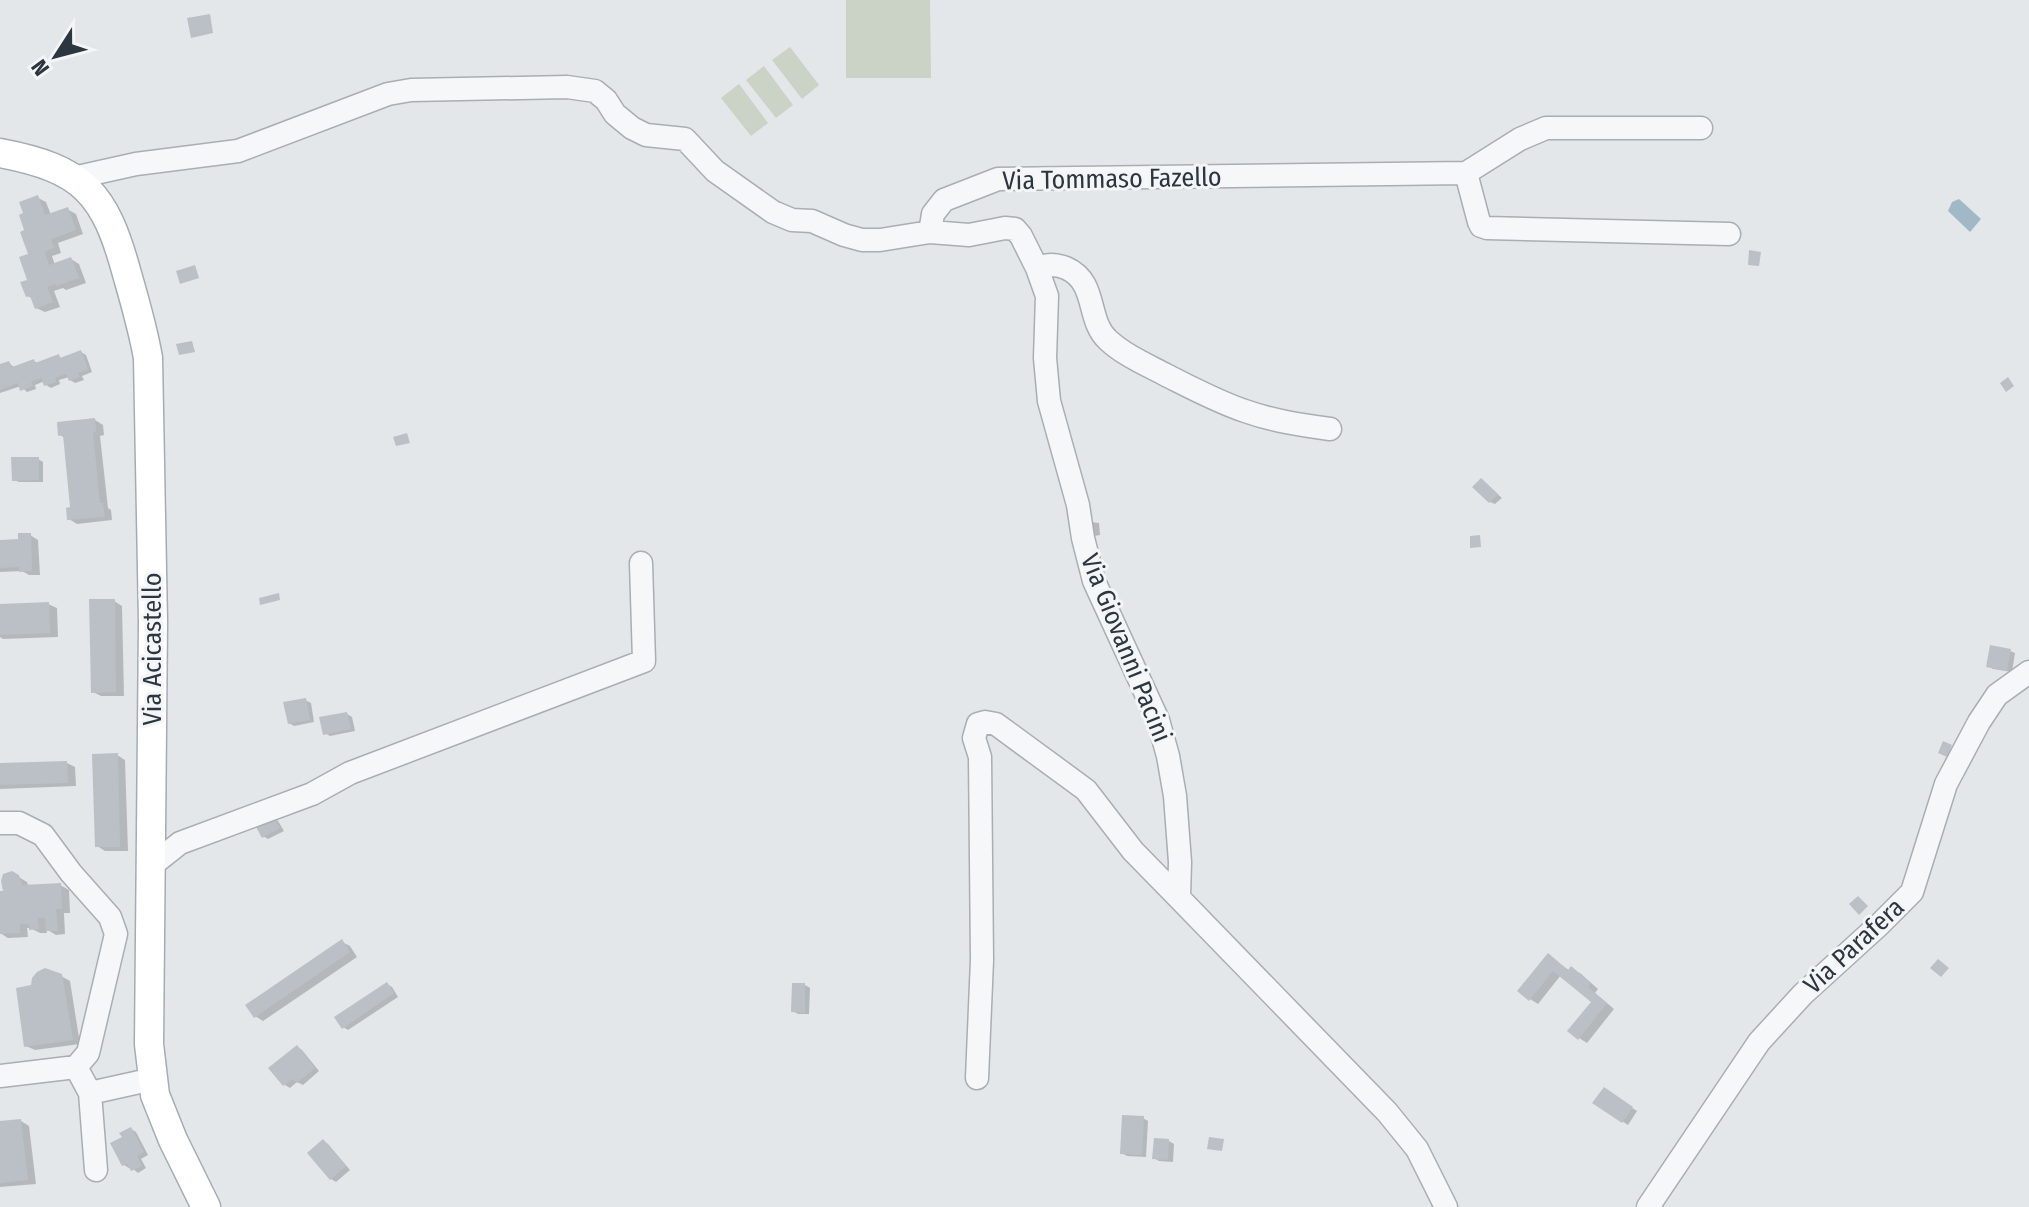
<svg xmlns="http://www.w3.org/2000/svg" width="2029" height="1207" font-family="'Fira Sans Condensed',sans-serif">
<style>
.green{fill:#cad3c5}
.water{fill:#a1b8c7}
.shadow{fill:#0003}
.building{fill:#bbc0c7}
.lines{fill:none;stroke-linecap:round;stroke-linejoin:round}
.minor-casing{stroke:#a8aeb4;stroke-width:25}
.major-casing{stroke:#a3acb5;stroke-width:31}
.minor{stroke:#f6f7f9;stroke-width:22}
.major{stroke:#fff;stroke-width:28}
.labels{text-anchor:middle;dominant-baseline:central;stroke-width:6;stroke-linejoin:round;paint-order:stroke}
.street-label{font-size:26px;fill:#2c3641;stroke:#f3f5f7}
</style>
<rect width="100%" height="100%" fill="#e3e7ea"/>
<path class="green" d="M 846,0 L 930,0 L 931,78 L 846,78 Z
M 790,47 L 819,85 L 802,99 L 772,60 Z
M 764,66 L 793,105 L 776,118 L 746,80 Z
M 739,84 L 768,123 L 751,136 L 721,98 Z"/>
<path class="water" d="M 1959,199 L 1981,219 L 1970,232 L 1948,211 L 1952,202 Z"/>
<path class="shadow" d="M 38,198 L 46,202 L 51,215 L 67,209 L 76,214 L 83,234 L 58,243 L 61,253 L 52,256 L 55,265 L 71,259 L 79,264 L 86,283 L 66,290 L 63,288 L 54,291 L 60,307 L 45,312 L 36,308 L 33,299 L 28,296 L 31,256 L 27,232 Z
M 81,352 L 86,355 L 92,372 L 82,376 L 84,380 L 75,383 L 70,380 L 69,377 L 59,380 L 60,384 L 51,388 L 46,385 L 45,381 L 35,385 L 36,389 L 27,392 L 21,386 L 0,393 L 0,367 L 9,363 L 15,368 L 34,361 L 39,364 L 58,356 L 63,359 Z
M 95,420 L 103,425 L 104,435 L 100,436 L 108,508 L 111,510 L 112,520 L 77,524 L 69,519 L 72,509 L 65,438 L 60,435 Z
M 38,459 L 43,462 L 43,482 L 19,482 L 14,480 Z
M 1486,484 L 1502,498 L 1495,504 L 1490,502 Z
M 1091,522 L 1099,523 L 1100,535 L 1094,536 Z
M 30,535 L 38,540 L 40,575 L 29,575 L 22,571 L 0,572 L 0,542 L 20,541 Z
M 114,601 L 122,606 L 124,696 L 101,696 L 93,692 Z
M 48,604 L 57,608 L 58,637 L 3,639 L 0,637 L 0,606 Z
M 2010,651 L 2015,653 L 2012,672 L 1993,669 L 1988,666 Z
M 305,700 L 311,703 L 314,722 L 294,726 L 289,723 Z
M 347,714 L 352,717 L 355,731 L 330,736 L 325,733 Z
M 117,755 L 125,760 L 128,851 L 105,851 L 97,846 Z
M 67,763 L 75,767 L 76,786 L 0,789 L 0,765 Z
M 273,818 L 278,821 L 284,831 L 268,839 L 263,836 Z
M 12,873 L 27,882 L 29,887 L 60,885 L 69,890 L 70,913 L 64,913 L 65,934 L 56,935 L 46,929 L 47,933 L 40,933 L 30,928 L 27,928 L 28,937 L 8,938 L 0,933 L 0,893 L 6,892 Z
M 342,942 L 350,946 L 357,957 L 263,1021 L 255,1016 Z
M 1548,956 L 1570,971 L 1580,973 L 1598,989 L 1595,993 L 1614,1009 L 1587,1043 L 1579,1038 L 1594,1002 L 1561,975 L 1538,1004 L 1530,999 Z
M 61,976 L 70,981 L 80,1044 L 35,1050 L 26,1046 Z
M 387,984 L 392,987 L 398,997 L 348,1030 L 343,1027 Z
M 805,985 L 810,988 L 809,1014 L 798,1014 L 793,1011 Z
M 297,1047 L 302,1050 L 319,1071 L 303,1085 L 297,1082 L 290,1088 L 285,1085 Z
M 1604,1090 L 1637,1111 L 1628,1125 L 1595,1103 Z
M 1143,1118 L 1148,1121 L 1146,1157 L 1127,1156 L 1122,1153 Z
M 21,1121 L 29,1126 L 36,1184 L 0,1187 L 0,1123 Z
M 131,1129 L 136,1132 L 148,1155 L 141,1159 L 146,1168 L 138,1173 L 131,1167 L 129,1168 L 124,1165 L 124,1138 Z
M 323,1141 L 328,1144 L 350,1170 L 336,1182 L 331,1179 Z
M 1169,1141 L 1174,1144 L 1173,1162 L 1159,1161 L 1154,1158 Z"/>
<path class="building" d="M 210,14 L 213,33 L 191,38 L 187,18 Z
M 38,195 L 45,215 L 68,207 L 76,230 L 51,239 L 54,248 L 45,252 L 49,265 L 71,257 L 79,278 L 56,286 L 55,284 L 47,287 L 53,302 L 35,309 L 30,296 L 26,297 L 20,282 L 27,280 L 19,257 L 28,254 L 20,232 L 24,230 L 19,215 L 23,213 L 19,202 Z
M 1749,250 L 1761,252 L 1759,266 L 1748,265 Z
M 195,265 L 199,278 L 180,284 L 176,271 Z
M 192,341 L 195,352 L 179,355 L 176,344 Z
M 81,350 L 88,369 L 78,373 L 80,377 L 69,381 L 66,374 L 55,378 L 56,382 L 44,386 L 41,378 L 31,382 L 33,386 L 20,391 L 18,383 L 0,390 L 0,364 L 9,361 L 12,367 L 34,359 L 35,363 L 59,354 L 60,358 Z
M 2008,377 L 2014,386 L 2006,392 L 2000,383 Z
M 95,418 L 96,432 L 93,432 L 100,503 L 103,503 L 105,517 L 67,520 L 66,508 L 70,507 L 63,435 L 58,436 L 57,422 Z
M 407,433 L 410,443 L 396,446 L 393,437 Z
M 11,457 L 39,457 L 39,480 L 12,481 Z
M 1481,478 L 1498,494 L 1489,503 L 1472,487 Z
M 18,533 L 31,533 L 32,571 L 19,572 L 19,567 L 0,568 L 0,540 L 18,539 Z
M 1480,535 L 1481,547 L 1470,548 L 1470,536 Z
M 279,593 L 280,600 L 260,605 L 259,598 Z
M 89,599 L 115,599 L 116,692 L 91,693 Z
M 49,602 L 50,633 L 0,635 L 0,604 Z
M 1990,645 L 2011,649 L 2007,671 L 1986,667 Z
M 306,698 L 310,720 L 288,724 L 283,702 Z
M 347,712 L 351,729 L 323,735 L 319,717 Z
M 1943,741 L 1952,745 L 1947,757 L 1938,753 Z
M 118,753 L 120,847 L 95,847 L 92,754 Z
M 67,761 L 68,783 L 0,785 L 0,763 Z
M 273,815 L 280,828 L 262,838 L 255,825 Z
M 12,871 L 19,875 L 22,885 L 61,883 L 62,909 L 56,909 L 58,931 L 46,931 L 45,918 L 38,918 L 39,929 L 29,930 L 29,924 L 20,924 L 20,933 L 0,934 L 0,891 L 3,891 L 1,881 L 3,874 Z
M 1858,896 L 1868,906 L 1859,915 L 1849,904 Z
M 342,939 L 350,952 L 254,1018 L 245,1005 Z
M 1548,953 L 1568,970 L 1571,966 L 1591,983 L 1588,987 L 1607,1003 L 1578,1040 L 1567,1031 L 1591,1002 L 1553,971 L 1529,1001 L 1517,991 Z
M 1938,959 L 1949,968 L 1941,977 L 1930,968 Z
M 45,968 L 62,974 L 73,1040 L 24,1047 L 16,988 L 31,985 L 32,978 L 37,972 Z
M 387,982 L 394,993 L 342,1029 L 334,1017 Z
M 792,983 L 805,983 L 805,1013 L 791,1012 Z
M 297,1045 L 315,1068 L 297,1083 L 293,1079 L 283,1086 L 268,1068 Z
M 1604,1087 L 1633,1107 L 1622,1123 L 1592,1103 Z
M 1122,1115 L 1144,1116 L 1142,1155 L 1120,1154 Z
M 21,1119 L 28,1180 L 0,1183 L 0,1121 Z
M 131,1127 L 144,1152 L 137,1156 L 142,1166 L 131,1171 L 127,1164 L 122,1166 L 110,1143 L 122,1137 L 119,1133 Z
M 1209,1137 L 1224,1139 L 1222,1151 L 1207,1149 Z
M 1154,1138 L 1169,1139 L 1168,1160 L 1152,1159 Z
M 323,1139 L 346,1166 L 330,1180 L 307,1153 Z"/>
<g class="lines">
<defs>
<path id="minor" d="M 1466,173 L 1479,222 L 1481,226 L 1487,228 L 1729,234
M 73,178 L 136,164 L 238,151 L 388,94 L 411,90 L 567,87 L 595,91 L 606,100 L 615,114 L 632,128 L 646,135 L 685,139 L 715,171 L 773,212 L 792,220 L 812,221 L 844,235 L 862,240 L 880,240 L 930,232 L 933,214 L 944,200 L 998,179 L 1466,173 L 1520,139 L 1546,128 L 1701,128
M 930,232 L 969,235 L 1005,228 L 1015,229 L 1021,236 L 1037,268 L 1047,296 L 1045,358 L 1049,401 L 1078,505 L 1083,538 L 1094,581 L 1158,720 L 1168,756 L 1175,796 L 1180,862 L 1179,898 L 1387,1112 L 1417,1149 L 1446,1207
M 1037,268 C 1048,264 1055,264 1066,268 C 1098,282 1086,320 1108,340 C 1124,355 1147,365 1166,375 C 1192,388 1218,402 1245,411 C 1273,421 1301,425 1330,429
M 0,823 L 19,823 L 43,835 L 71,873 L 110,917 L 116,934 L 88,1053 L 76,1067
M 151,866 L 180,843 L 312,794 L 350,773 L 644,661 L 641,563
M 0,1076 L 76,1067 L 90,1093 L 153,1079
M 977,1078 L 982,960 L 980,757 L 974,738 L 978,724 L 985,722 L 996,724 L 1086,790 L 1133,851 L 1179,898
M 90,1093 L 96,1170
M 1648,1207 L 1759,1042 L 1803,994 L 1880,924 L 1912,892 L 1946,784 L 1979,722 L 1997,695 L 2029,672"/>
<path id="major" d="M 0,153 C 84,169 105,193 127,274 C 135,302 143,329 148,358 L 153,622 L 149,1044 L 155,1095 L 173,1140 L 206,1207"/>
</defs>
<use href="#minor" class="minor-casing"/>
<use href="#major" class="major-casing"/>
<use href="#minor" class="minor"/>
<use href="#major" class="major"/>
</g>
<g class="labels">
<g class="street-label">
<text transform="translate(1112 179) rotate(-1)">Via Tommaso Fazello</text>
<text transform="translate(1126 648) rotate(68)">Via Giovanni Pacini</text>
<text transform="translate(152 649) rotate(-90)">Via Acicastello</text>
<text transform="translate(1854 946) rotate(-43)">Via Parafera</text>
</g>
</g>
<g transform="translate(56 56) rotate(234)" stroke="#f3f5f7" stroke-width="6" paint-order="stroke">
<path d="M0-6L14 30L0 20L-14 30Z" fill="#2c3641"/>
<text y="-12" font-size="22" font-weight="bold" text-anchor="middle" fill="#2c3641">N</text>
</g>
</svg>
